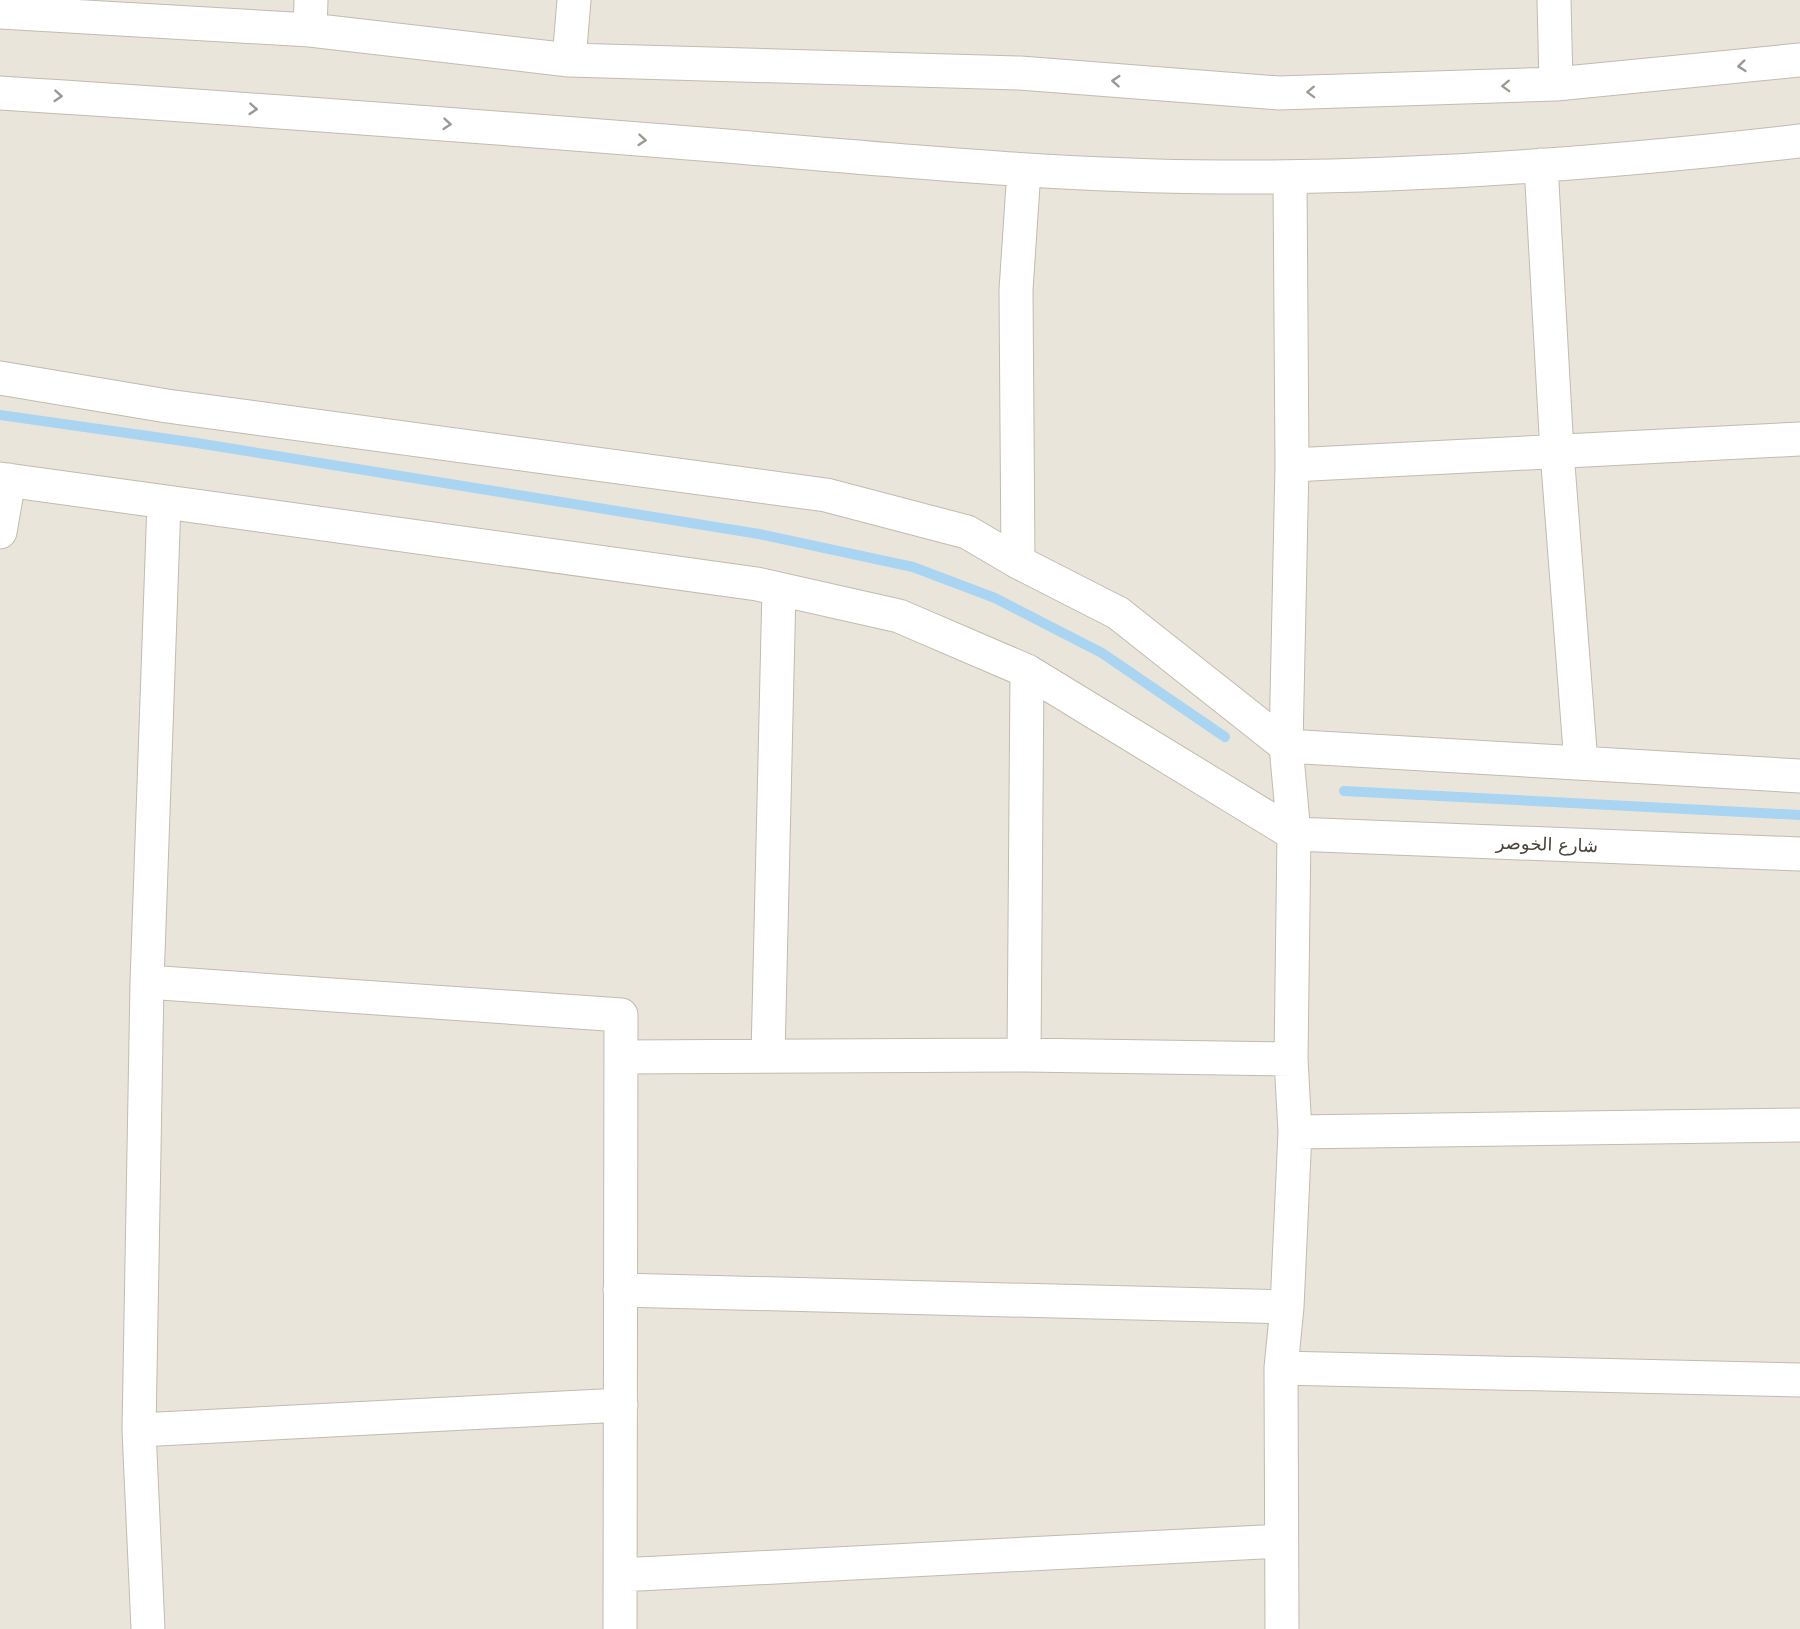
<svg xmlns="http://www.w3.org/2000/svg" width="1800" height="1629" font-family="'DejaVu Sans',Vazirmatn,sans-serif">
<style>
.residential{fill:#eae5da}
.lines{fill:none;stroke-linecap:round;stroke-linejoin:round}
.stream{stroke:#a9d4f2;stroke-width:10}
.minor-casing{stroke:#c2bbae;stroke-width:35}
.minor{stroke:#fff;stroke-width:33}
.oneway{stroke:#9c9892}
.labels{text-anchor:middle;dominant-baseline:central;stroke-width:6;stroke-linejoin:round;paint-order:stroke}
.street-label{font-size:18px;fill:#4b4439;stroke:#fff}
</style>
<rect width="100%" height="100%" fill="#f6f3ec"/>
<path class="residential" d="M 0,0 L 1800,0 L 1800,1629 L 0,1629 Z"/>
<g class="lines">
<path class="stream" d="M 0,415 L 197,443 L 759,534 L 913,567 L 995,598 L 1102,653 L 1225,737
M 1344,791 L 1800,815"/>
<defs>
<path id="minor" d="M 1554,0 L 1556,84
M 0,12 L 310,30 L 569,60 L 1020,73 L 1279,93 L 1556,84 L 1800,60
M 310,30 L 311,0
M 569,60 L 574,0
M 0,93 C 238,108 476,126 714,145 C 883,159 1052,176 1221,177 C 1415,178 1608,163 1800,141
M 1541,165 L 1557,452 L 1581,763
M 0,378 L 167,406 L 826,495 L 967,532 L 1018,562 L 1118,613 L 1286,746 L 1800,776
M 1292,465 L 1800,439
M 0,479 L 757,584 L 899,616 L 1027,671 L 1294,834 L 1800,854
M 0,532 L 9,480
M 1018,562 L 1016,290 L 1024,170
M 147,982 L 621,1015 L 620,1629
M 1024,1055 L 1027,671
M 768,1056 L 779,589
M 621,1057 L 1024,1055 L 1291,1059
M 1295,1132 L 1800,1125
M 620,1290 L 1287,1307
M 1281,1368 L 1800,1380
M 139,1430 L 621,1405
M 620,1575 L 1281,1541
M 148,1629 L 139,1430 L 147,982 L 164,502
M 1282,1629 L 1281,1368 L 1287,1307 L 1295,1132 L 1291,1059 L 1294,834 L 1286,746 L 1292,465 L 1290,177"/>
</defs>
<use href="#minor" class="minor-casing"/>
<use href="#minor" class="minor"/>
</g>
<defs><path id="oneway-chevron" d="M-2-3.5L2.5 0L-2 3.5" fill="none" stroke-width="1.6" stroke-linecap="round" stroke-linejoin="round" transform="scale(1.5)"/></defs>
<g class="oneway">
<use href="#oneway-chevron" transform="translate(1742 66) rotate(174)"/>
<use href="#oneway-chevron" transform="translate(1116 81) rotate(-176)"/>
<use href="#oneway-chevron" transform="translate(1506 86) rotate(178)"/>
<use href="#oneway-chevron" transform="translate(1311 92) rotate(178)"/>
<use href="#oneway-chevron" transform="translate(58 96) rotate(4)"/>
<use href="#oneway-chevron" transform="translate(253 109) rotate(4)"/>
<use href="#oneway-chevron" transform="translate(447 124) rotate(5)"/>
<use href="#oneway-chevron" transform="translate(642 140) rotate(5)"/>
</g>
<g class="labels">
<g class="street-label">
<text transform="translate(1547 844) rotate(2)">شارع الخوصر</text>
</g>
</g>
</svg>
